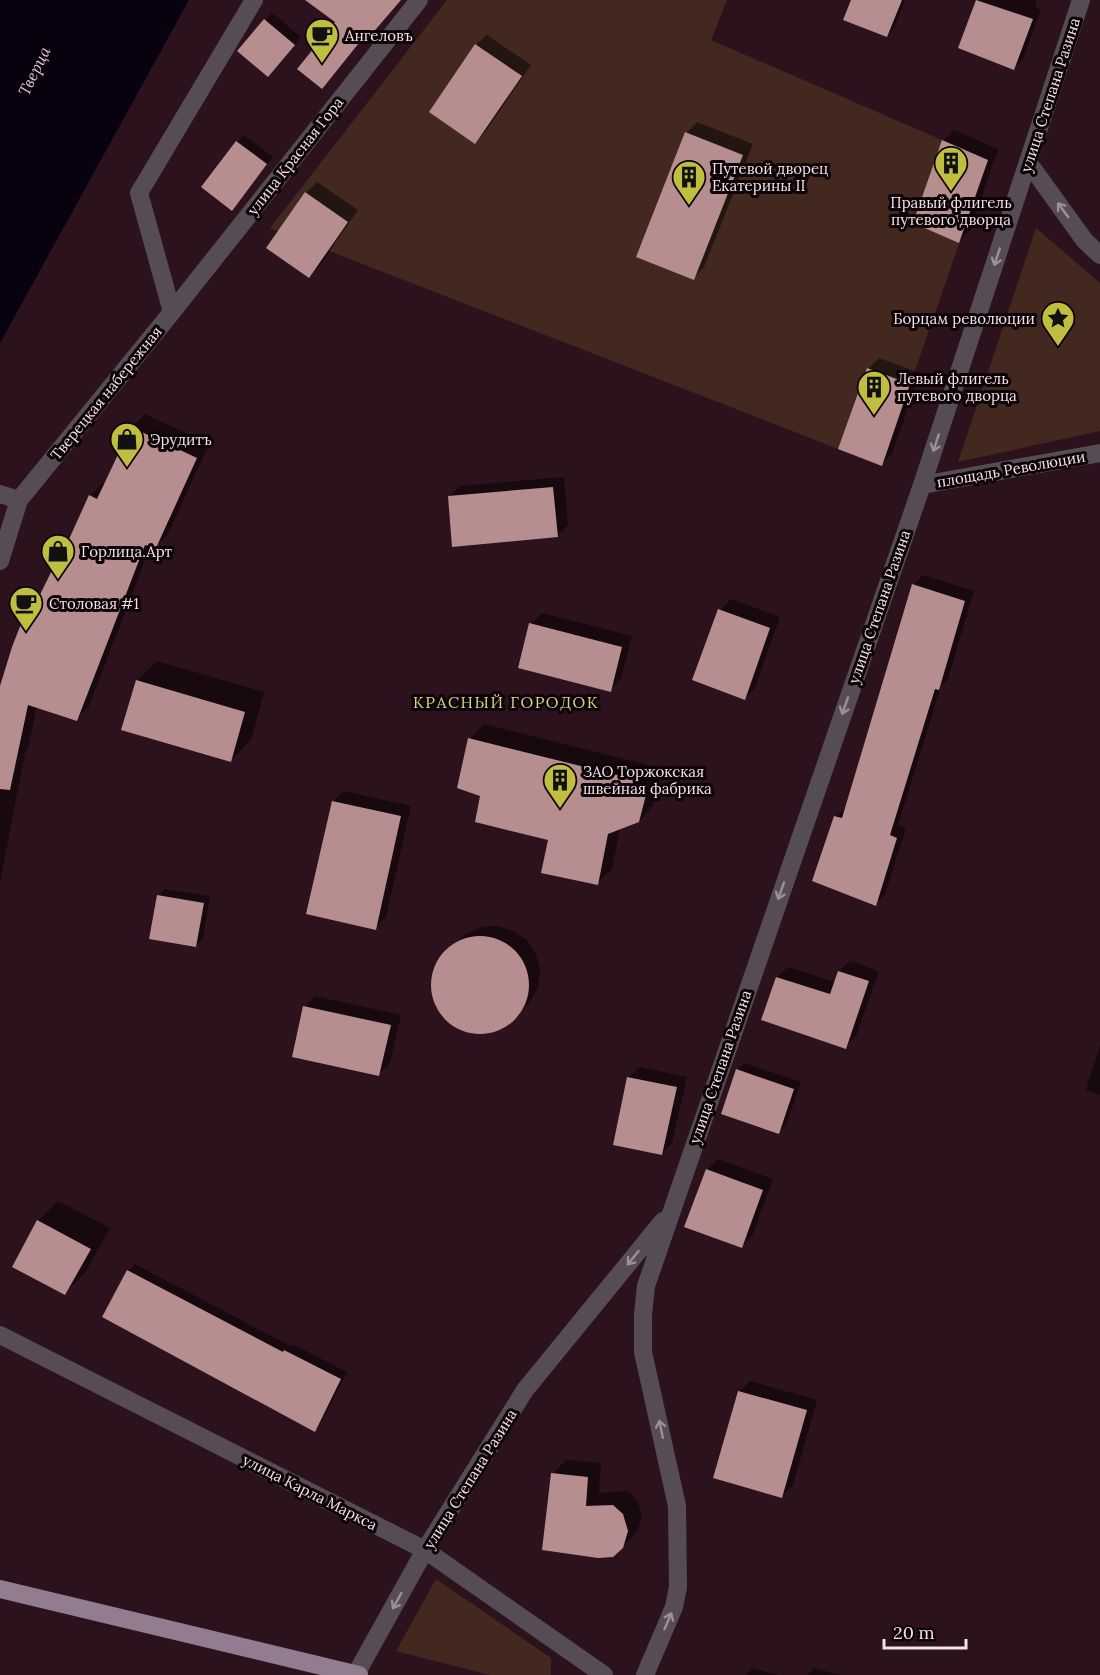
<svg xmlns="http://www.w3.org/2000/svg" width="1100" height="1675" font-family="Lora,serif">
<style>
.green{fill:#43281f}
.water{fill:#070110}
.shadow{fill:#0007}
.building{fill:#b68e8f}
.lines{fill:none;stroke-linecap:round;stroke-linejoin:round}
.minor{stroke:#564c55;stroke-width:18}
.tertiary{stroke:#564c55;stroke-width:18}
.primary{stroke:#927c8f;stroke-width:18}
.oneway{stroke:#9d8f97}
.labels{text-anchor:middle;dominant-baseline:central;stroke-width:6;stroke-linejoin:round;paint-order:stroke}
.poi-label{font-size:15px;fill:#f4e1e7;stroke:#0c0306;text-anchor:start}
.street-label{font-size:15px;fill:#f4e1e7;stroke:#0c0306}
.water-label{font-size:16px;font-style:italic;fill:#ddc1f6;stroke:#0c0306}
.neighbourhood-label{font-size:16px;letter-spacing:1.5px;fill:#d3d385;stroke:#0c0306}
</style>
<rect width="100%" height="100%" fill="#2b121c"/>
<path class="green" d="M 447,0 L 727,0 L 711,40 L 988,160 L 882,466 L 270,228 Z
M 1036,228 L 1100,283 L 1100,431 L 958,462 Z
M 436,1579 L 551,1658 L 551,1675 L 490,1675 L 396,1651 Z"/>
<path class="water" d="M 0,0 L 189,0 L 0,343 Z"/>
<path class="shadow" d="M 853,0 L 905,0 L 894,28 L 887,35 Z
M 978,0 L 1037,0 L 1035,7 L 1041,10 L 1023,59 L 1014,68 L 960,48 Z
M 272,13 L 301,37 L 275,68 L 265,20 Z
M 487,35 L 531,65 L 486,131 L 475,142 L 476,45 Z
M 697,122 L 753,144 L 704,267 L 693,278 L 687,133 Z
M 954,130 L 998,149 L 970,230 L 959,241 L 943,141 Z
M 244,135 L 273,157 L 232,209 L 237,142 Z
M 317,182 L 358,210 L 320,265 L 309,276 L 268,248 L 306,193 Z
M 879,358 L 920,373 L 892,454 L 882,464 L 839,448 L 868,369 Z
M 145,414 L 209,444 L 168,534 L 155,547 L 151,545 L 89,706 L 76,720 L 37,706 L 28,748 L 25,752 L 0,883 L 0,694 L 27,612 L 39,600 L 90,496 L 103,483 L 106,484 L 132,427 Z
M 564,477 L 568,525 L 557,536 L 449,497 L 460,486 Z
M 923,575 L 974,591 L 948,679 L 941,686 L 898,825 L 906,828 L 885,894 L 875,904 L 836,817 L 847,807 L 914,584 Z
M 731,599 L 780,617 L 755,688 L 744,699 L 720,610 Z
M 542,613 L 632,636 L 621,679 L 610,690 L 531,624 Z
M 157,661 L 264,692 L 251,740 L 231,760 L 137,681 Z
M 484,724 L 648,765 L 659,780 L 653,806 L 639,821 L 620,828 L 612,869 L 597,883 L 550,839 L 482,795 L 470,739 Z
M 344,791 L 411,806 L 386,917 L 375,928 L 333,801 Z
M 165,889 L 210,896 L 203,938 L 196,946 L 158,896 Z
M 497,926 L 513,931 L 527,940 L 536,954 L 540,970 L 538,987 L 530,1002 L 507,1025 L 491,1031 L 475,1032 L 459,1028 L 446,1018 L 437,1004 L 433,988 L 435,971 L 442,957 L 466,934 L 481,927 Z
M 850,961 L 879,971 L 856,1036 L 845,1047 L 777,977 L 788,967 L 835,982 L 839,971 Z
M 315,996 L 401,1015 L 390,1063 L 379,1074 L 304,1007 Z
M 1100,1045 L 1100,1095 L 1086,1090 Z
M 744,1063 L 801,1082 L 786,1125 L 779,1132 L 737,1070 Z
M 640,1067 L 687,1077 L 672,1143 L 662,1154 L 629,1077 Z
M 718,1159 L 773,1179 L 752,1236 L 741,1246 L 707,1170 Z
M 58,1201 L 110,1228 L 85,1273 L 65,1293 L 38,1221 Z
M 135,1264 L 290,1346 L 292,1344 L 347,1372 L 321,1423 L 314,1430 L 128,1271 Z
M 750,1381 L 817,1400 L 793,1485 L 782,1496 L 739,1392 Z
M 566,1460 L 601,1463 L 599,1493 L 627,1491 L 637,1500 L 642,1516 L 637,1532 L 622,1547 L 552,1474 Z
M 752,1668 L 778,1675 L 746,1675 Z
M 814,1668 L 840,1675 L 807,1675 Z"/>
<path class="building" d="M 305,0 L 401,0 L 370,36 L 367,33 L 322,89 L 297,69 L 335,22 Z
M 851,0 L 902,0 L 887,37 L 843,20 Z
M 976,0 L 1033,19 L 1014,70 L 958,48 Z
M 264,19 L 295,45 L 268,77 L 237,51 Z
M 475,44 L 522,76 L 475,144 L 429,112 Z
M 685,132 L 743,155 L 694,280 L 636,257 Z
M 942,140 L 988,160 L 959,243 L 913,223 Z
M 236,141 L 267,164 L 232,211 L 201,187 Z
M 305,192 L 348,222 L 309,278 L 266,248 Z
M 867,368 L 910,384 L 882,466 L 838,449 Z
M 131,427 L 197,458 L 156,548 L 145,545 L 77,721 L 28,705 L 10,790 L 0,789 L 0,686 L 12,647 L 26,611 L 31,613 L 58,558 L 60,559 L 89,495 L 97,499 Z
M 553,487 L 558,537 L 452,547 L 448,496 Z
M 912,584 L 965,601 L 939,690 L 935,689 L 890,835 L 897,838 L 876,906 L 812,881 L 834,816 L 842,818 Z
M 718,609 L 770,628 L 745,700 L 692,680 Z
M 529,623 L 622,647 L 611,692 L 518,668 Z
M 136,680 L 245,712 L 231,762 L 121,730 Z
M 468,738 L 633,779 L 646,795 L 639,822 L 608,834 L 598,885 L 541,873 L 548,840 L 475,822 L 480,796 L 457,788 Z
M 332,801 L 401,816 L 376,930 L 306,914 Z
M 157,895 L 204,903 L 196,947 L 149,939 Z
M431 985a49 49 0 1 1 98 0a49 49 0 1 1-98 0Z
M 838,971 L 869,981 L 846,1049 L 761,1020 L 776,977 L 830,994 Z
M 303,1006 L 391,1025 L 379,1076 L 292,1057 Z
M 736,1069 L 794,1089 L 779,1134 L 721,1114 Z
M 627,1077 L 677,1087 L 662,1155 L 613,1145 Z
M 706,1169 L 763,1190 L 742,1248 L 684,1227 Z
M 37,1220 L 91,1249 L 65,1295 L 12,1267 Z
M 127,1270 L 283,1352 L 284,1350 L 341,1379 L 315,1432 L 102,1317 Z
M 738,1391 L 807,1410 L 782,1498 L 713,1478 Z
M 551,1473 L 588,1477 L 586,1506 L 613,1505 L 623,1514 L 628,1531 L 623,1548 L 613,1557 L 598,1558 L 542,1550 Z"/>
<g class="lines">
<path class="minor" d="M 1028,162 L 1085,241 L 1100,255
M 172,312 L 139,193 L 254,0
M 922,485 L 1100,453
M 0,494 L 19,500
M 0,561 L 19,500 L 172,312 L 419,0
M 0,1335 L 425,1550 L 604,1675"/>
<path class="tertiary" d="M 356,1674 L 425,1550 L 525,1390 L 663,1221
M 645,1675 L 674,1607 L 678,1587 L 677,1506 L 643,1352 L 643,1314 L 646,1286 L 922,485 L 1081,0"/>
<path class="primary" d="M 0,1589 L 359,1675"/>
</g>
<defs><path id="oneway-shaft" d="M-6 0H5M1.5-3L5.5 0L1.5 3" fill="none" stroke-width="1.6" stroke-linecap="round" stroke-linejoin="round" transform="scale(1.5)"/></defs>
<g class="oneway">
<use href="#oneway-shaft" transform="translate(1063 210) rotate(-126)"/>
<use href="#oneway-shaft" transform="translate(997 257) rotate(108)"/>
<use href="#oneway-shaft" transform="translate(936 443) rotate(108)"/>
<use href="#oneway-shaft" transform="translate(845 706) rotate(109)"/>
<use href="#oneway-shaft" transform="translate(781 891) rotate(109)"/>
<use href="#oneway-shaft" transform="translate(633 1258) rotate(129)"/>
<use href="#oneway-shaft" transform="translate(661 1429) rotate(-102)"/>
<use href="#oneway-shaft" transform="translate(397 1601) rotate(119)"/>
<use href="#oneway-shaft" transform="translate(668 1621) rotate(-67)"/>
</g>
<defs>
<symbol id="cafe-pin" viewBox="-11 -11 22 30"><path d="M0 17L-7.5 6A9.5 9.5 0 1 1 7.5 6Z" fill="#c0be40" stroke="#0c0306"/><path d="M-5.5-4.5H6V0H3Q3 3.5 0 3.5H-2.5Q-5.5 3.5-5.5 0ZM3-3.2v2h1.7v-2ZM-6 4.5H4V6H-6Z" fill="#111"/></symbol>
<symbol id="building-pin" viewBox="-11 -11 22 30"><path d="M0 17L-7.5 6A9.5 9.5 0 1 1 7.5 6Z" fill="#c0be40" stroke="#0c0306"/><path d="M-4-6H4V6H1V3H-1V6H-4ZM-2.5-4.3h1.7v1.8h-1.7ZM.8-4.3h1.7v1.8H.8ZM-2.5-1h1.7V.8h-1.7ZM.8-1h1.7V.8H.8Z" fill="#111"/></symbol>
<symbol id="sight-pin" viewBox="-11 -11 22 30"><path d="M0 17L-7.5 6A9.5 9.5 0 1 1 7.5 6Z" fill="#c0be40" stroke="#0c0306"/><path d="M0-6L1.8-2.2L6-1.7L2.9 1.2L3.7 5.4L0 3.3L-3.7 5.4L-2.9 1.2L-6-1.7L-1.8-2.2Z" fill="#111"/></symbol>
<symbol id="shop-pin" viewBox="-11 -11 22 30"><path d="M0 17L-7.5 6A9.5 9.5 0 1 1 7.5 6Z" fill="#c0be40" stroke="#0c0306"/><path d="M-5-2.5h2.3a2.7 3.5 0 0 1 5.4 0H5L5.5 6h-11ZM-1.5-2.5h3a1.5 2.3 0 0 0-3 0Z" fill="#111"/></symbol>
</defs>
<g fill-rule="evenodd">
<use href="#cafe-pin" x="303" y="16" width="38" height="52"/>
<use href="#building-pin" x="932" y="144" width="38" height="52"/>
<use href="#building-pin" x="670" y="158" width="38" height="52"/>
<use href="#sight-pin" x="1039" y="299" width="38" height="52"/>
<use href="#building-pin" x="855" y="368" width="38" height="52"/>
<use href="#shop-pin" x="108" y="420" width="38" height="52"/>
<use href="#shop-pin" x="39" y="532" width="38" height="52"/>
<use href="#cafe-pin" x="7" y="584" width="38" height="52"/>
<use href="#building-pin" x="541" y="761" width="38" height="52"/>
</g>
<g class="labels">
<g class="poi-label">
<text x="345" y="35">Ангеловъ</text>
<text x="712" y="168">Путевой дворец<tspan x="712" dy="17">Екатерины II</tspan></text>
<text x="951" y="202" text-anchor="middle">Правый флигель<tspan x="951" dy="17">путевого дворца</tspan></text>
<text x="1035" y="318" text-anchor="end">Борцам революции</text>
<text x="897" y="378">Левый флигель<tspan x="897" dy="17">путевого дворца</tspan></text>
<text x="150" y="439">Эрудитъ</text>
<text x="81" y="551">Горлица.Арт</text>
<text x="49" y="603">Столовая #1</text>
<text x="583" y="771">ЗАО Торжокская<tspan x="583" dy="17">швейная фабрика</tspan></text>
</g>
<g class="street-label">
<text transform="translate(1050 95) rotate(-72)">улица Степана Разина</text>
<text transform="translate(295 156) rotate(-52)">улица Красная Гора</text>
<text transform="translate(106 393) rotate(-51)">Тверецкая набережная</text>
<text transform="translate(1011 469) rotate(-10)">площадь Революции</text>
<text transform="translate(879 607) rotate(-71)">улица Степана Разина</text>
<text transform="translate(720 1067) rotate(-71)">улица Степана Разина</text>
<text transform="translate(470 1479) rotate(-58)">улица Степана Разина</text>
<text transform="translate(310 1492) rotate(27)">улица Карла Маркса</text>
</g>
<g class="water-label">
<text transform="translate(34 71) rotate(-64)">Тверца</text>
</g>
<g class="neighbourhood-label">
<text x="506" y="702">КРАСНЫЙ ГОРОДОК</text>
</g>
</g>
<path d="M884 1639v9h82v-9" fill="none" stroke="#f4e1e7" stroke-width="3"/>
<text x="893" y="1639" font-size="18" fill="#f4e1e7" stroke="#0c0306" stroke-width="4.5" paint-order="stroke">20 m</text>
</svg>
